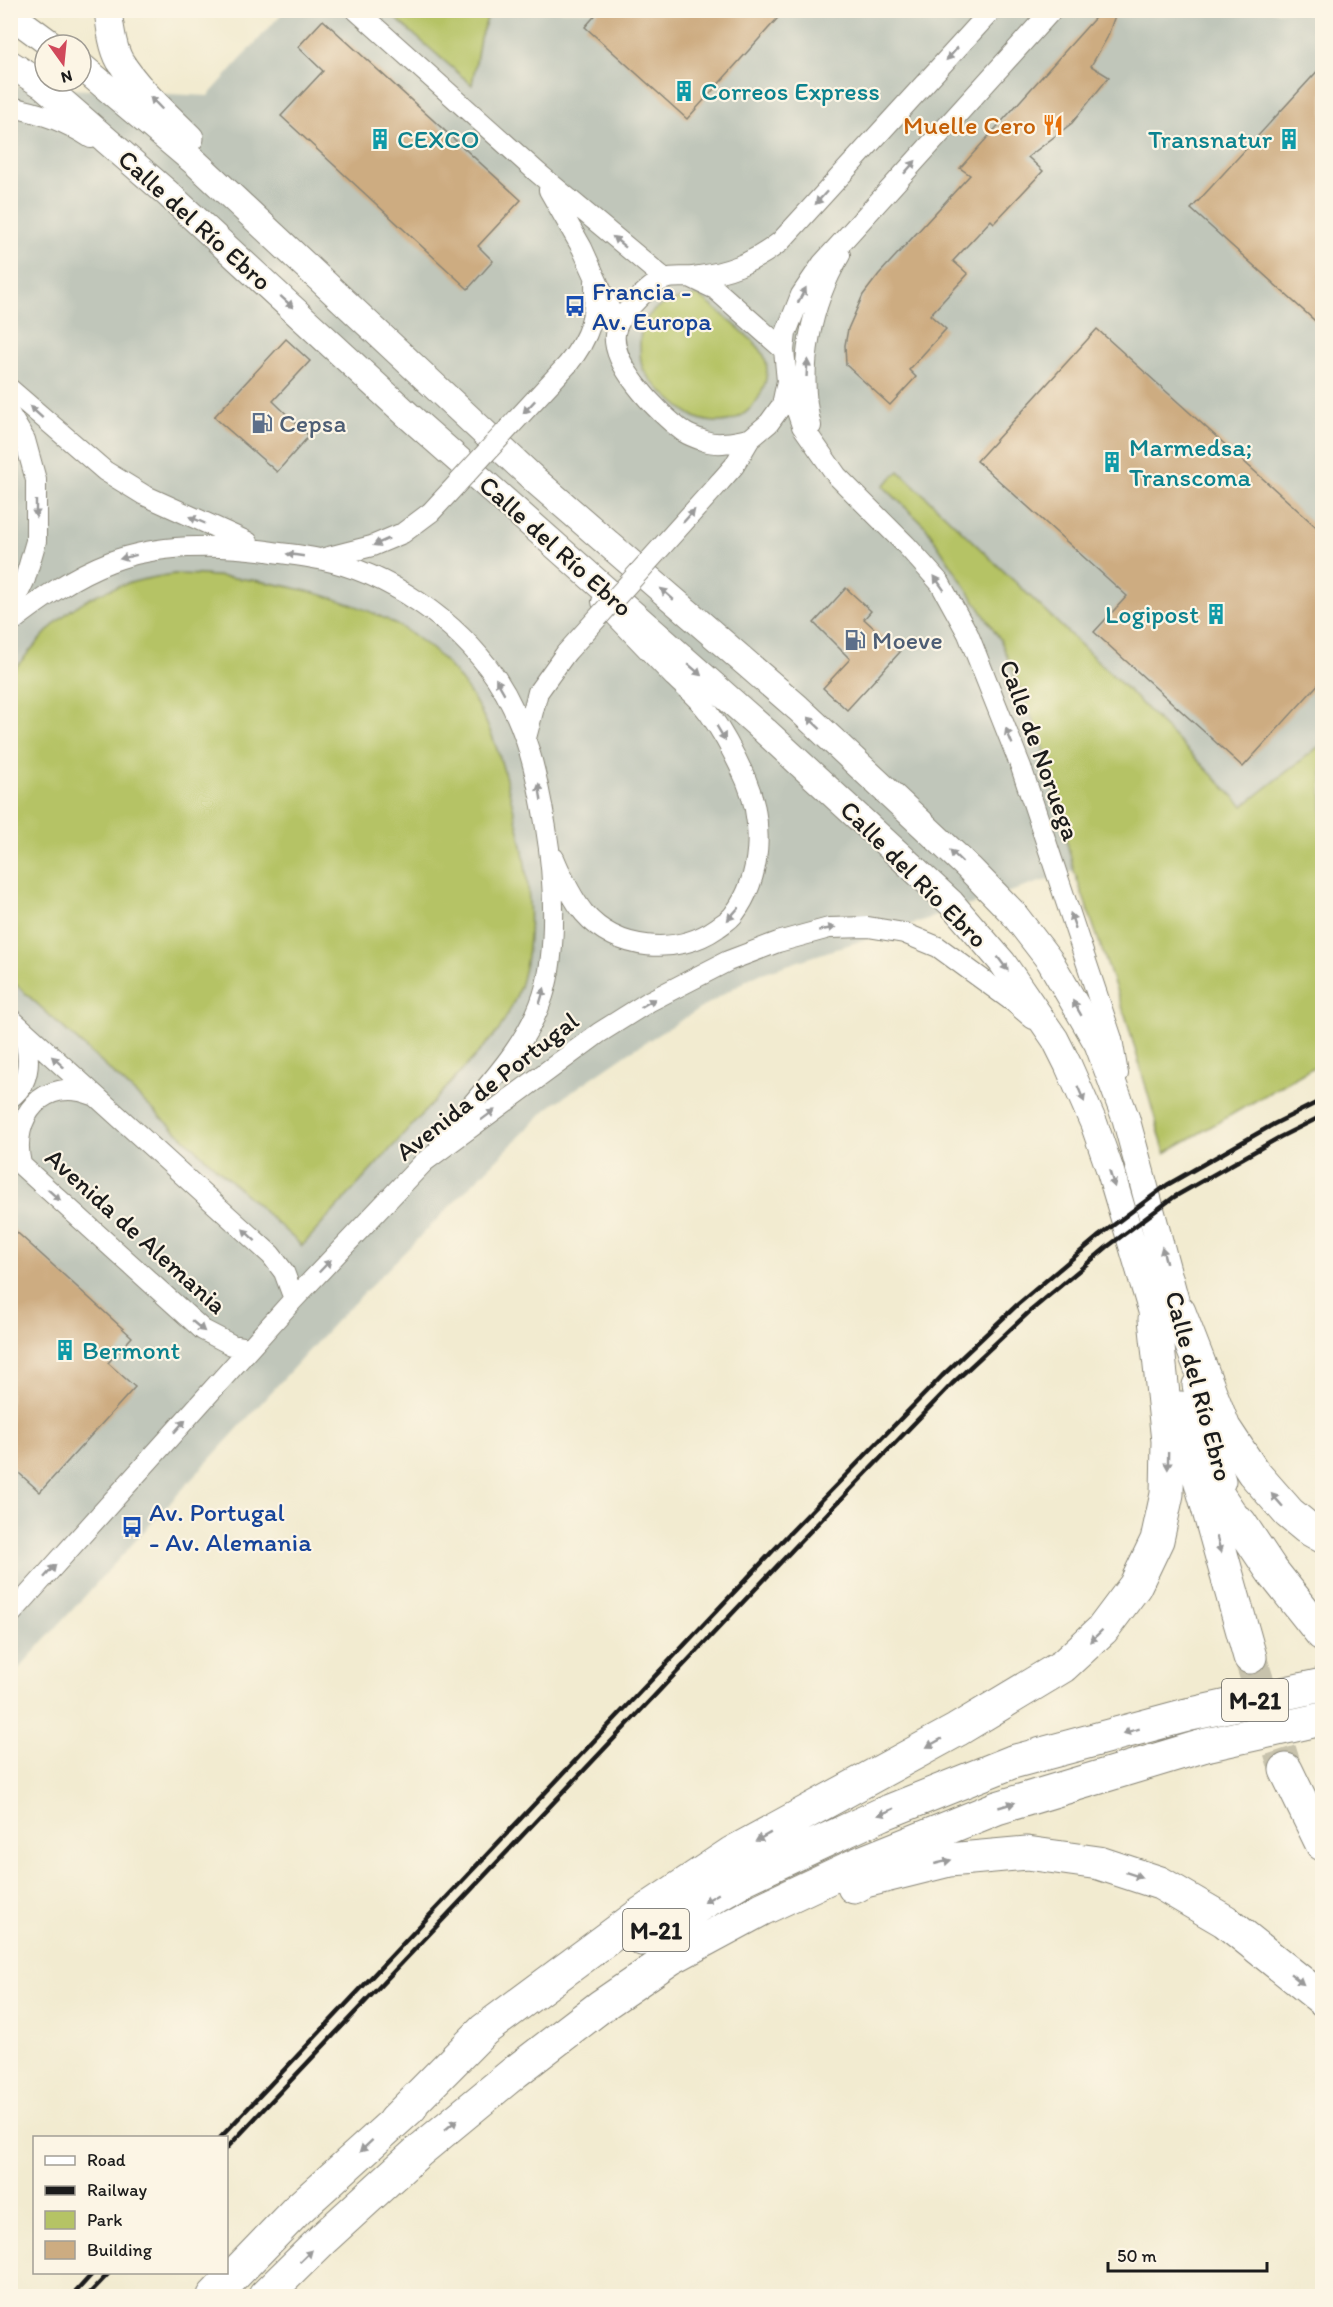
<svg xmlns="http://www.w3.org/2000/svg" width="1333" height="2307" font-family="Itim,sans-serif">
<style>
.industrial{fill:#c0c6ba}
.green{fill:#b5c365;stroke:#687040;stroke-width:1.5}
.building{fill:#cdac81}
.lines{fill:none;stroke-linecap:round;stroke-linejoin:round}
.highway-tunnel{stroke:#c7c2ac;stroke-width:33;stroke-dasharray:33 16;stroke-linecap:butt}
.street-casing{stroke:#878476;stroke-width:22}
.secondary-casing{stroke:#878476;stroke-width:29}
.highway-casing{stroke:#878476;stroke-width:35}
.street{stroke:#fff;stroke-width:20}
.secondary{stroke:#fff;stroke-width:27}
.highway{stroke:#fff;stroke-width:33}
.rail{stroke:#1c1c1c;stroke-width:4.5}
.street-bridge-casing{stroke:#878476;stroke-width:22;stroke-linecap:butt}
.highway-bridge-casing{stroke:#878476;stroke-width:35;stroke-linecap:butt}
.street-bridge{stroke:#fff;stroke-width:20}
.highway-bridge{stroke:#fff;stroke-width:33}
.oneway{fill:#999}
.labels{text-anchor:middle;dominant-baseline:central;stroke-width:4.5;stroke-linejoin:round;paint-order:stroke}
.shield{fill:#fcf5e5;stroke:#5f5d58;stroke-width:1.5}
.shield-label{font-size:24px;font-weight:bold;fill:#1c1c1c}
.culture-label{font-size:26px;fill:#0d838f;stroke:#fcf5e5;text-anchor:start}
.food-label{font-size:26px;fill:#c56008;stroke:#fcf5e5;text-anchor:end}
.street-label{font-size:26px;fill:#1c1c1c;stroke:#fcf5e5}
.transit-label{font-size:26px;fill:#164399;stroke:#fcf5e5;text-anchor:start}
.service-label{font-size:26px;fill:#4e5e75;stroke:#fcf5e5;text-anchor:start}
</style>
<rect width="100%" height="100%" fill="#fcf5e5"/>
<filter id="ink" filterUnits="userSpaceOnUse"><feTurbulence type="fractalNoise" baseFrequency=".0167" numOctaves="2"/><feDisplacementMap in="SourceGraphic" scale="12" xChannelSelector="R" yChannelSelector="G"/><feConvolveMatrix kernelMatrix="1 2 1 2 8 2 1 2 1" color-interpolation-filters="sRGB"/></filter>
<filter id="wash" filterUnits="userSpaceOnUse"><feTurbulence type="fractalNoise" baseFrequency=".008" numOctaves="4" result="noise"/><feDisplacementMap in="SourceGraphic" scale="24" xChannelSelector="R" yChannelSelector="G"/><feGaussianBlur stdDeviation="1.35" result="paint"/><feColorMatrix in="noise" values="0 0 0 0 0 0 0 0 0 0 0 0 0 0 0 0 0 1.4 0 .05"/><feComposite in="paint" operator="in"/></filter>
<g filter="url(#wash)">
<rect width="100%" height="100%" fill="#f2ebd0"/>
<path class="industrial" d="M 284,11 L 387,11 L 472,84 L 480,38 L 490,11 L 1322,11 L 1322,744 L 1243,806 L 1074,871 L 753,976 L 628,1053 L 548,1108 L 336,1321 L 11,1677 L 11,86 L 208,96 Z"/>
<path class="green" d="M 387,11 L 490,11 L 480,38 L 472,85 Z
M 697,295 C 709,303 756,341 762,352 C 777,377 755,416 728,421 C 717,423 703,422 693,416 C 679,408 650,383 643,369 C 640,363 640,353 640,346 C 639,309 665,301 697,295 Z
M 899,471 L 1129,691 L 1243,806 L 1322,744 L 1322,1064 L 1312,1068 L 1165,1153 L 1126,1018 L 1074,871 L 1043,745 L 1000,639 L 926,527 L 883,486 Z
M 174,574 C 252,575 364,594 425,644 C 445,659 460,677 473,698 C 498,737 507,783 518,827 C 529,876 536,931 522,980 C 517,998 508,1014 499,1030 L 302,1246 L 11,980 L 11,673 C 27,655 42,635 60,619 C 91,590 134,580 174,574 Z"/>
<g id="blocks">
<path class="building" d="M 600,10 L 785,10 L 687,119 L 585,27 Z
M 1102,10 L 1117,10 L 1107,38 L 1091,66 L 1109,77 L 1072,123 L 1028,157 L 1043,171 L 994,223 L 991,220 L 953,261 L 968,274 L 930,315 L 946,329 L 909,370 L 916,377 L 890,405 L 846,365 L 845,345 L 848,329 L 863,295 L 879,274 L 970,175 L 960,168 Z
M 323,20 L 521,200 L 478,246 L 493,261 L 468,289 L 281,116 L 323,71 L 298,47 Z
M 1323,65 L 1323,328 L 1191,209 Z
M 1097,329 L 1323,533 L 1323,679 L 1243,767 L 1094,632 L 1127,596 L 977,461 Z
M 286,339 L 310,361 L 273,401 L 309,436 L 277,472 L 214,417 Z
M 846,588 L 871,611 L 864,619 L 900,652 L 847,710 L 823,688 L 850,659 L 814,623 Z
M 10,1226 L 132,1337 L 108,1363 L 135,1387 L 40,1492 L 10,1465 Z"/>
</g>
</g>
<g filter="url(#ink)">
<use href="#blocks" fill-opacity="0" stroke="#878476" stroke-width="1.5"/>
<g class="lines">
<path class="highway-tunnel" d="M 1250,1657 L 1286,1770"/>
<defs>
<path id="street" d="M 356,10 L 538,173 L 665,279
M 10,107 C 40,112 66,122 91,138
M 549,190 L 582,248 L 617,325
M 692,278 L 715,289 L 784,350
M 568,364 C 590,337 596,315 595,281
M 787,381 L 802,426 L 837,476 L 906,545 L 940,583 L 968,634 L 1021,767 L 1112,1039 L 1118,1074
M 10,389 L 105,471 L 144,495 L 248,542
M 10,415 L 25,440 L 36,480 L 36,541 L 25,579 L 10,611
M 811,426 C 797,369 811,304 840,255
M 750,439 C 736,441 719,446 705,441 C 699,439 690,436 684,432 C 660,415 603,359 617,326 C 623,312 651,283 665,279 C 674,276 684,278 693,277 C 727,273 753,263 780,242 L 992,10
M 719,483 L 734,466 L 750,439 L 769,423 L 782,405 L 787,381 L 784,350 L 786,333 L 801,295 L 822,264 L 1052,10
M 321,559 L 372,546 L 403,533 L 431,512
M 10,623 C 41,599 73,576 110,562 C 157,544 217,544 267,551 C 284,554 302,555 319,559 C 389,573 456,620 496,678 C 526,723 537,775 546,828 C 554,876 558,949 543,996 C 524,1054 476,1096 440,1143
M 526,738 L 538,692 L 566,653
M 554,858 C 562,877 571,897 584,913 C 617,951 677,956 717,928 C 722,924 730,920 734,914 C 762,877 764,822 746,780 C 736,757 723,733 709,713 C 700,700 686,688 674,677 C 650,652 626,627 602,602
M 10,1018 L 271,1255 L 284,1272 L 294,1299
M 10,1098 C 33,1081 30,1053 22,1029
M 10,1155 L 203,1330 L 232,1345 L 250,1348
M 21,1164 C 10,1117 44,1075 93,1095
M 10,1615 L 294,1299 L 424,1162 L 599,1033 L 650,1001 L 728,961 L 778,942 L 829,928 L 868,927 L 904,933 L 938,947 L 1012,1001 L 1033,1019"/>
<path id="secondary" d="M 108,10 C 110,26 112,47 120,61 C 138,90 166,114 190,138
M 10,14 L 52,45
M 10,64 L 43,85 L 166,192 L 410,417 L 765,731 L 951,903 L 1002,962 L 1055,1039 L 1068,1065 L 1094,1124 L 1110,1170 L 1160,1338
M 81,66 L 196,163 L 536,481 L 798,708 L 969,868 L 1013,913 L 1050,961 L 1098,1044 L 1126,1119 L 1184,1333
M 1196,1385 L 1204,1422 L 1222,1481
M 1204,1465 L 1218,1490 L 1240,1523"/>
<path id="highway" d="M 1179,1312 L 1224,1428 L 1253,1472 L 1289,1513 L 1306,1527 L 1322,1536
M 1180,1408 L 1250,1657
M 1240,1523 L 1272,1571 L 1322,1634
M 1286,1770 L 1322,1844
M 854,1887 L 865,1881 L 949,1860 L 1027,1853 L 1099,1863 L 1160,1883 L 1225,1921 L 1322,1999
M 642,1939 L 745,1878 L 882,1814 L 1012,1762 L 1187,1715
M 394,2121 L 484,2030 L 642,1913 L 732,1853 L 957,1730 L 1063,1666 L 1102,1630 L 1135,1586 L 1157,1540 L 1167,1494 L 1168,1441 L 1155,1319
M 214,2296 L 297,2210 L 411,2107
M 265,2296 L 324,2238 L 418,2152 L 515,2072 L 601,2006 L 671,1958 L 762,1909 L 858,1864 L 997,1808 L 1206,1745"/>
</defs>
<use href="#street" class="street-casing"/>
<use href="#secondary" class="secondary-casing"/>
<use href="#highway" class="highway-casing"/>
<use href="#street" class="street"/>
<use href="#secondary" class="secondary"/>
<use href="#highway" class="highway"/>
<path class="rail" d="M 220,2138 L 785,1538 L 942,1376 L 1017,1305 L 1099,1236 L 1167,1185 L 1274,1124 L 1322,1100
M 226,2149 L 796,1546 L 952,1384 L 1028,1313 L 1107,1247 L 1174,1197 L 1280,1137 L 1322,1116
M 72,2296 L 94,2272
M 87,2296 L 110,2272"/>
<defs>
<path id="street-bridge" d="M 431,512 L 568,364
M 566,653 L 719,483"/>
<path id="highway-bridge" d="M 1187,1715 L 1322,1685
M 1206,1745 L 1322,1719"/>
</defs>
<use href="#street-bridge" class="street-bridge-casing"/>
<use href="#highway-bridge" class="highway-bridge-casing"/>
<use href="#street-bridge" class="street-bridge"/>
<use href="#highway-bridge" class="highway-bridge"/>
</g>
<defs><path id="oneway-solid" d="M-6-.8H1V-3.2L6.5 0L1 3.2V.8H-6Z" transform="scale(1.5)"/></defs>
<g class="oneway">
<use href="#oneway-solid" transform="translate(952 54) rotate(132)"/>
<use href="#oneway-solid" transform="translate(156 103) rotate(-134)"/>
<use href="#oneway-solid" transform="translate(910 167) rotate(-48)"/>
<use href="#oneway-solid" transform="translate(821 198) rotate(132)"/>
<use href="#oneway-solid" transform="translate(619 242) rotate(-141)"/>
<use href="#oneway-solid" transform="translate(802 295) rotate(-62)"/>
<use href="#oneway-solid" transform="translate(287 302) rotate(42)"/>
<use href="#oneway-solid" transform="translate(807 368) rotate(-87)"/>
<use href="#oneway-solid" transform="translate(529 407) rotate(133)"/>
<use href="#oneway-solid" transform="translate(36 412) rotate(-138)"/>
<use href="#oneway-solid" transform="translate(36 509) rotate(90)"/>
<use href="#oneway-solid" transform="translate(689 516) rotate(-48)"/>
<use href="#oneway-solid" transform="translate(197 520) rotate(-157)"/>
<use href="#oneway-solid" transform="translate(381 542) rotate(156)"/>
<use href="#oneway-solid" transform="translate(295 555) rotate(-172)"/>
<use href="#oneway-solid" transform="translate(128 557) rotate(166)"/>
<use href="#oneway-solid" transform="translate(939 583) rotate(-125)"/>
<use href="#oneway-solid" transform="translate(667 594) rotate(-139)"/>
<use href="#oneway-solid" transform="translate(695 670) rotate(41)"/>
<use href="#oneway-solid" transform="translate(500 686) rotate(-120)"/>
<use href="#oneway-solid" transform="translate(814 723) rotate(-137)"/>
<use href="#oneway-solid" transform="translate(721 733) rotate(59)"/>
<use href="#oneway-solid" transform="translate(1009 736) rotate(-112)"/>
<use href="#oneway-solid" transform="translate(540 792) rotate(-99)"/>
<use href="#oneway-solid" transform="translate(956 856) rotate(-136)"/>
<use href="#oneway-solid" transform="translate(733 914) rotate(131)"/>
<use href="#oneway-solid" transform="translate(1073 921) rotate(-109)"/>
<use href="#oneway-solid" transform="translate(827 929) rotate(-10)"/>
<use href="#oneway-solid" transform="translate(1003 964) rotate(53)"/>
<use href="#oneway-solid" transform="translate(542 996) rotate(-73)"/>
<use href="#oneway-solid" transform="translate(648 1003) rotate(-30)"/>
<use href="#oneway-solid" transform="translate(1077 1008) rotate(-120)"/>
<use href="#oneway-solid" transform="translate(58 1062) rotate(-138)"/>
<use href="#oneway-solid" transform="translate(1081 1094) rotate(67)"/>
<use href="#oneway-solid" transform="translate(488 1115) rotate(-37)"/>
<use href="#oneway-solid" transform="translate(1112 1179) rotate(73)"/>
<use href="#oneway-solid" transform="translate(54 1195) rotate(42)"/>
<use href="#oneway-solid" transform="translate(249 1235) rotate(-137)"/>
<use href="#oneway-solid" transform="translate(1164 1255) rotate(-105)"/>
<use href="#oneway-solid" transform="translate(325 1266) rotate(-46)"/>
<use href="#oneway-solid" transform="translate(198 1326) rotate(40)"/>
<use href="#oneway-solid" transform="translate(180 1426) rotate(-48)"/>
<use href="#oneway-solid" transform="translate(1168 1461) rotate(91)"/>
<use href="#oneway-solid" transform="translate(1277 1500) rotate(-131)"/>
<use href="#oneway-solid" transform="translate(1219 1545) rotate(75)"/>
<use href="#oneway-solid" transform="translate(50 1571) rotate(-48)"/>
<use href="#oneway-solid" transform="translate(1096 1636) rotate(136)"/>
<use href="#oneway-solid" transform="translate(1131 1731) rotate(165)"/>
<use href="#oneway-solid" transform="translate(934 1743) rotate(151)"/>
<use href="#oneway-solid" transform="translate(1007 1805) rotate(-16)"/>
<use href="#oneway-solid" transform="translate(886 1812) rotate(157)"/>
<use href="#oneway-solid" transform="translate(763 1837) rotate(151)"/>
<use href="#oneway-solid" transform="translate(943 1862) rotate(-13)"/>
<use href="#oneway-solid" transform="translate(1134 1875) rotate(19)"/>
<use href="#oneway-solid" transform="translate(711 1898) rotate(150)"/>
<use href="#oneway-solid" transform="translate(1297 1979) rotate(39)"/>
<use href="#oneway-solid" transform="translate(451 2125) rotate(-40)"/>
<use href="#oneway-solid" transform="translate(366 2146) rotate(137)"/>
<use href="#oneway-solid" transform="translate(306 2256) rotate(-44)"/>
</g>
</g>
<defs>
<symbol id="building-bare" viewBox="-9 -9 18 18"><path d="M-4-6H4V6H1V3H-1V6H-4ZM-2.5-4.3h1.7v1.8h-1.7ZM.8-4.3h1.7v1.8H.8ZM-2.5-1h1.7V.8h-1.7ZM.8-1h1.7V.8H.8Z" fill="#0f9aa8" stroke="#fcf5e5" stroke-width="2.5" paint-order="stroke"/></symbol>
<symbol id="restaurant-bare" viewBox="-9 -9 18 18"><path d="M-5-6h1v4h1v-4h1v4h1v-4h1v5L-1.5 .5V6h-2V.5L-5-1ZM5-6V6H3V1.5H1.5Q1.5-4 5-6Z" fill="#e8710a" stroke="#fcf5e5" stroke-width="2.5" paint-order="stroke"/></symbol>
<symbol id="bus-bare" viewBox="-9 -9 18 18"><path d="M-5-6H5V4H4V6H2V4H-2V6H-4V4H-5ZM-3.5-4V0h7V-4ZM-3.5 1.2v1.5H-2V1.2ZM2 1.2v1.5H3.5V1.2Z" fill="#1a4fb4" stroke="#fcf5e5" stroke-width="2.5" paint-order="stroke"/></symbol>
<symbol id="fuel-bare" viewBox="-9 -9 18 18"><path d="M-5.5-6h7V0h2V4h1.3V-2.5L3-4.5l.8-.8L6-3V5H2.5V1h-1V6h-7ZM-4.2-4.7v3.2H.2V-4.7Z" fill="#5c6f8a" stroke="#fcf5e5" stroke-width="2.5" paint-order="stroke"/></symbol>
</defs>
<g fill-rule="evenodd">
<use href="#building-bare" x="669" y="76" width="30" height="30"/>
<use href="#restaurant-bare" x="1038" y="110" width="30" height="30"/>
<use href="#building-bare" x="365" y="124" width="30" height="30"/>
<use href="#building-bare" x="1274" y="124" width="30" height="30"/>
<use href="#bus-bare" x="560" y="291" width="30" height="30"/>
<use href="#fuel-bare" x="247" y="408" width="30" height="30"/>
<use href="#building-bare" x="1097" y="447" width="30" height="30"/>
<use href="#building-bare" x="1201" y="599" width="30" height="30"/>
<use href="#fuel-bare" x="840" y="625" width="30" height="30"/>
<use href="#building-bare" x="50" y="1335" width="30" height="30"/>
<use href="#bus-bare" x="117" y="1512" width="30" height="30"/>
</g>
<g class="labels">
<g class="shield">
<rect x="1222" y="1679" width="66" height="42" rx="4.5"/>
<rect x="623" y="1909" width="66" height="42" rx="4.5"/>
</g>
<g class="shield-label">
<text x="1255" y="1700">M-21</text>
<text x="656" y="1930">M-21</text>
</g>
<g class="culture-label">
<text x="701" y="91">Correos Express</text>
<text x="397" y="139">CEXCO</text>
<text x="1272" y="139" text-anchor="end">Transnatur</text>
<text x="1129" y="447">Marmedsa;<tspan x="1129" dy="30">Transcoma</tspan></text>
<text x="1199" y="614" text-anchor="end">Logipost</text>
<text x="82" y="1350">Bermont</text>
</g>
<g class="food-label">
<text x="1036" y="125">Muelle Cero</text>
</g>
<g class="street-label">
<text transform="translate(195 220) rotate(42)">Calle del Río Ebro</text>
<text transform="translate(556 546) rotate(42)">Calle del Río Ebro</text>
<text transform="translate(1040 750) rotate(70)">Calle de Noruega</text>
<text transform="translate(914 874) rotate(45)">Calle del Río Ebro</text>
<text transform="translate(487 1086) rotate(-38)">Avenida de Portugal</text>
<text transform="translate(136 1231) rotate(42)">Avenida de Alemania</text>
<text transform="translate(1199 1386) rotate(75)">Calle del Río Ebro</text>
</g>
<g class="transit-label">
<text x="592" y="291">Francia -<tspan x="592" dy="30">Av. Europa</tspan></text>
<text x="149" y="1512">Av. Portugal<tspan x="149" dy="30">- Av. Alemania</tspan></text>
</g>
<g class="service-label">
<text x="279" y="423">Cepsa</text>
<text x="872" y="640">Moeve</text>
</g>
</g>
<rect width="1333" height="2307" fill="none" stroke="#fcf5e5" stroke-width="36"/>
<rect x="33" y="2136" width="195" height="138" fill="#fcf5e5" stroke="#a29e95" stroke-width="1.5"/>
<rect x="45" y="2156" width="30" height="9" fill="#ffffff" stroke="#a29e95" stroke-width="1.5"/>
<text x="87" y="2166" font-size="18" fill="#1c1c1c">Road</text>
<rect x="45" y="2186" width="30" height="9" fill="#1c1c1c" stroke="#a29e95" stroke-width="1.5"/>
<text x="87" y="2196" font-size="18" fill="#1c1c1c">Railway</text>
<rect x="45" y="2211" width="30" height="18" fill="#b5c365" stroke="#a29e95" stroke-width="1.5"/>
<text x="87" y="2226" font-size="18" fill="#1c1c1c">Park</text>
<rect x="45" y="2241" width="30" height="18" fill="#cdac81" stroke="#a29e95" stroke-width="1.5"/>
<text x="87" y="2256" font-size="18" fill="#1c1c1c">Building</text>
<g transform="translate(63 63) rotate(165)"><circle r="28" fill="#fcf5e5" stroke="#a29e95" stroke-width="1.5"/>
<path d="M0-4.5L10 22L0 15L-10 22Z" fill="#d1495b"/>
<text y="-9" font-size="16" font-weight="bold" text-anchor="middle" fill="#1c1c1c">N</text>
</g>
<path d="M1108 2262v9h159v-9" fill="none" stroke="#1c1c1c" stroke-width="3"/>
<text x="1117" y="2262" font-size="18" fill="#1c1c1c" stroke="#fcf5e5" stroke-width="4.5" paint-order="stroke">50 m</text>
</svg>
